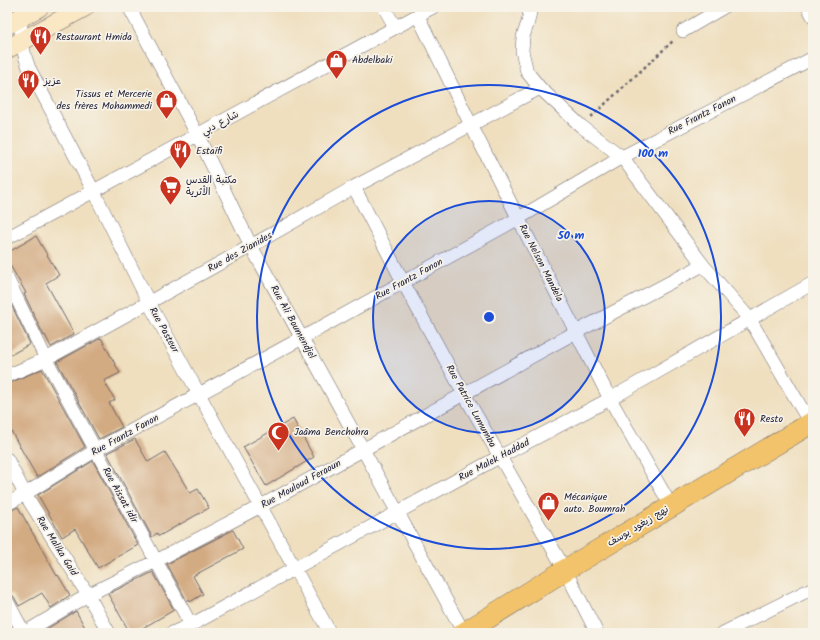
<svg xmlns="http://www.w3.org/2000/svg" width="820" height="640" font-family="Kalam,'Playpen Sans Arabic',sans-serif">
<style>
.building{fill:#d3ab83}
.lines{fill:none;stroke-linecap:round;stroke-linejoin:round}
.street-casing{stroke:#6a6469;stroke-width:14}
.secondary-casing{stroke:#6a6469;stroke-width:20}
.primary-casing{stroke:#6a6469;stroke-width:22}
.path{stroke:#6a6469;stroke-width:2.5;stroke-dasharray:3 3;stroke-linecap:butt}
.street{stroke:#fff;stroke-width:13}
.secondary{stroke:#fae7c3;stroke-width:19}
.primary{stroke:#f2c36a;stroke-width:21}
.ring{fill:none;stroke:#1d4ed8;stroke-width:2}
.labels{text-anchor:middle;dominant-baseline:central;stroke-width:3.5;stroke-linejoin:round;paint-order:stroke}
.poi-label{font-size:10px;fill:#22223b;stroke:#f7f3e8;text-anchor:start}
.street-label{font-size:10px;fill:#22223b;stroke:#f7f3e8}
.centre{fill:#1d4ed8;stroke:#f7f3e8;stroke-width:2}
.ring-label{font-size:12px;text-anchor:middle;font-weight:bold;fill:#1d4ed8;stroke:#f7f3e8;stroke-width:3.5;stroke-linejoin:round;paint-order:stroke}
</style>
<rect width="100%" height="100%" fill="#f7f3e8"/>
<filter id="ink" filterUnits="userSpaceOnUse"><feTurbulence type="fractalNoise" baseFrequency=".025" numOctaves="2"/><feDisplacementMap in="SourceGraphic" scale="8" xChannelSelector="R" yChannelSelector="G"/><feConvolveMatrix kernelMatrix="1 2 1 2 8 2 1 2 1" color-interpolation-filters="sRGB"/></filter>
<filter id="wash" filterUnits="userSpaceOnUse"><feTurbulence type="fractalNoise" baseFrequency=".012" numOctaves="4" result="noise"/><feDisplacementMap in="SourceGraphic" scale="16" xChannelSelector="R" yChannelSelector="G"/><feGaussianBlur stdDeviation="0.9" result="paint"/><feColorMatrix in="noise" values="0 0 0 0 0 0 0 0 0 0 0 0 0 0 0 0 0 1.4 0 .05"/><feComposite in="paint" operator="in"/></filter>
<g filter="url(#wash)">
<rect width="100%" height="100%" fill="#efdfbf"/>
<g id="blocks">
<path class="building" d="M 36,236 L 59,275 L 46,283 L 74,334 L 51,347 L 45,335 L 44,336 L 24,294 L 26,293 L 7,260 L 7,253 Z
M 10,302 L 30,344 L 7,357 L 7,304 Z
M 101,338 L 120,373 L 104,381 L 115,400 L 109,403 L 122,427 L 99,439 L 57,362 Z
M 42,369 L 85,447 L 37,477 L 11,431 L 7,434 L 7,384 Z
M 293,419 L 314,457 L 266,486 L 243,447 Z
M 135,439 L 148,462 L 165,452 L 190,493 L 198,489 L 209,508 L 159,536 L 157,533 L 152,537 L 107,453 Z
M 93,461 L 138,545 L 98,568 L 75,529 L 62,537 L 38,495 Z
M 18,507 L 57,576 L 58,575 L 70,595 L 51,608 L 42,593 L 19,606 L 14,597 L 11,594 L 7,593 L 7,512 Z
M 233,530 L 243,549 L 193,576 L 203,594 L 190,602 L 189,600 L 187,601 L 167,564 Z
M 153,572 L 174,610 L 134,633 L 130,633 L 108,594 Z
M 76,611 L 88,633 L 40,633 Z"/>
</g>
</g>
<g filter="url(#ink)">
<use href="#blocks" fill-opacity="0" stroke="#6a6469" stroke-width="1"/>
<g class="lines">
<defs>
<path id="street" d="M 129,7 L 198,136 L 251,246 L 464,633
M 384,7 L 395,27
M 531,7 L 528,22 L 523,37 L 522,51 L 527,72 L 540,88 L 581,126 L 622,157 L 703,265 L 749,318 L 810,423
M 808,7 L 813,16
M 22,12 C 19,31 22,50 29,68 L 94,192 L 149,303 L 330,633
M 418,16 L 471,125 L 610,399 L 671,506
M 683,31 L 724,7
M 354,187 L 403,282 L 464,394 L 565,570 L 597,633
M 7,238 L 433,7
M 7,278 L 46,359 L 191,625
M 7,376 L 46,359 L 251,246 L 354,187 L 540,88
M 7,459 L 25,494 L 88,595 L 109,633
M 7,504 L 25,494 L 96,450 L 302,338 L 519,218 L 622,157 L 813,58
M 7,601 L 24,633
M 24,633 L 88,595 L 156,561 L 261,506 L 576,332 L 703,265
M 172,633 L 191,625 L 499,457 L 610,399 L 813,283
M 723,633 L 813,588"/>
<path id="secondary" d="M 7,25 L 39,7
M 7,49 L 85,7"/>
<path id="primary" d="M 464,633 L 565,570 L 813,422"/>
</defs>
<use href="#street" class="street-casing"/>
<use href="#secondary" class="secondary-casing"/>
<use href="#primary" class="primary-casing"/>
<path class="path" d="M 591,117 L 674,40"/>
<use href="#street" class="street"/>
<use href="#secondary" class="secondary"/>
<use href="#primary" class="primary"/>
</g>
</g>
<circle cx="489" cy="317" r="116" fill="#1d4ed8" fill-opacity=".12"/>
<g class="ring">
<circle cx="489" cy="317" r="116"/>
<circle cx="489" cy="317" r="232"/>
</g>
<defs>
<symbol id="restaurant-pin" viewBox="-11 -11 22 30"><path d="M0 17L-7.5 6A9.5 9.5 0 1 1 7.5 6Z" fill="#c8321e" stroke="#f7f3e8"/><path d="M-5-6h1v4h1v-4h1v4h1v-4h1v5L-1.5 .5V6h-2V.5L-5-1ZM5-6V6H3V1.5H1.5Q1.5-4 5-6Z" fill="#fff"/></symbol>
<symbol id="shop-pin" viewBox="-11 -11 22 30"><path d="M0 17L-7.5 6A9.5 9.5 0 1 1 7.5 6Z" fill="#c8321e" stroke="#f7f3e8"/><path d="M-5-2.5h2.3a2.7 3.5 0 0 1 5.4 0H5L5.5 6h-11ZM-1.5-2.5h3a1.5 2.3 0 0 0-3 0Z" fill="#fff"/></symbol>
<symbol id="supermarket-pin" viewBox="-11 -11 22 30"><path d="M0 17L-7.5 6A9.5 9.5 0 1 1 7.5 6Z" fill="#c8321e" stroke="#f7f3e8"/><path d="M-6-5.5h2.5l.6 2H6L4.5 2H-2.5L-4.4-4H-6ZM-1.5 3.2a1.3 1.3 0 1 0 .1 0ZM3 3.2a1.3 1.3 0 1 0 .1 0Z" fill="#fff"/></symbol>
<symbol id="mosque-pin" viewBox="-11 -11 22 30"><path d="M0 17L-7.5 6A9.5 9.5 0 1 1 7.5 6Z" fill="#c8321e" stroke="#f7f3e8"/><path d="M3.5-4.9A6 6 0 1 0 3.5 4.9A5 5 0 1 1 3.5-4.9Z" fill="#fff"/></symbol>
</defs>
<g fill-rule="evenodd">
<use href="#restaurant-pin" x="28" y="24" width="25" height="34"/>
<use href="#shop-pin" x="324" y="48" width="25" height="34"/>
<use href="#restaurant-pin" x="16" y="68" width="25" height="34"/>
<use href="#shop-pin" x="154" y="88" width="25" height="34"/>
<use href="#restaurant-pin" x="168" y="138" width="25" height="34"/>
<use href="#supermarket-pin" x="158" y="174" width="25" height="34"/>
<use href="#restaurant-pin" x="732" y="406" width="25" height="34"/>
<use href="#mosque-pin" x="266" y="420" width="25" height="34"/>
<use href="#shop-pin" x="536" y="490" width="25" height="34"/>
</g>
<g class="labels">
<g class="poi-label">
<text x="56" y="37">Restaurant Hmida</text>
<text x="352" y="60">Abdelbaki</text>
<text x="44" y="81">عزيز</text>
<text x="152" y="94" text-anchor="end">Tissus et Mercerie<tspan x="152" dy="12">des frères Mohammedi</tspan></text>
<text x="196" y="151">Estaïfi</text>
<text x="186" y="180">مكتبة القدس<tspan x="186" dy="12">الأثرية</tspan></text>
<text x="760" y="419">Resto</text>
<text x="294" y="432">Jaâma Benchohra</text>
<text x="564" y="497">Mécanique<tspan x="564" dy="12">auto. Boumrah</tspan></text>
</g>
<g class="street-label">
<text transform="translate(702 115) rotate(-27)">Rue Frantz Fanon</text>
<text transform="translate(220 123) rotate(-28)">شارع دبي</text>
<text transform="translate(240 252) rotate(-29)">Rue des Zianides</text>
<text transform="translate(541 263) rotate(63)">Rue Nelson Mandela</text>
<text transform="translate(409 279) rotate(-29)">Rue Frantz Fanon</text>
<text transform="translate(293 322) rotate(61)">Rue Ali Boumendjel</text>
<text transform="translate(164 330) rotate(61)">Rue Pasteur</text>
<text transform="translate(471 406) rotate(61)">Rue Patrice Lumumba</text>
<text transform="translate(125 435) rotate(-29)">Rue Frantz Fanon</text>
<text transform="translate(494 460) rotate(-28)">Rue Malek Haddad</text>
<text transform="translate(301 484) rotate(-29)">Rue Mouloud Feraoun</text>
<text transform="translate(120 495) rotate(61)">Rue Aissat idir</text>
<text transform="translate(638 526) rotate(-31)">نهج زيغود يوسف</text>
<text transform="translate(57 546) rotate(58)">Rue Malika Gaid</text>
</g>
</g>
<circle cx="489" cy="317" r="6" class="centre"/>
<g class="ring-label">
<text x="653" y="157">100 m</text>
<text x="571" y="239">50 m</text>
</g>
<rect width="820" height="640" fill="none" stroke="#f7f3e8" stroke-width="24"/>
</svg>
